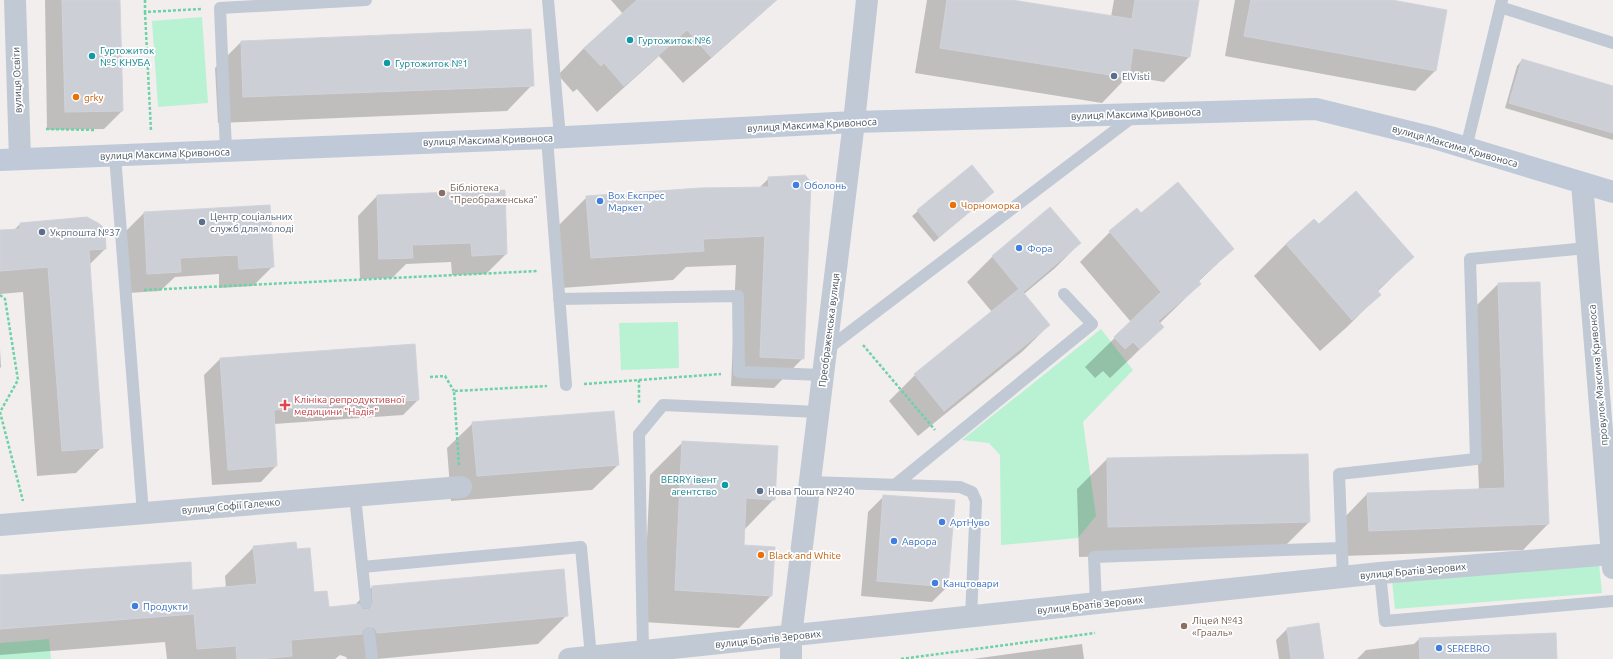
<svg xmlns="http://www.w3.org/2000/svg" width="1613" height="659" font-family="Ubuntu,sans-serif">
<style>
.green{fill:#b8f2d2}
.shadow{fill:#0003}
.building{fill:#cccfd6;stroke:#d1d3da}
.lines{fill:none;stroke-linecap:round;stroke-linejoin:round}
.path{stroke:#6ed2a7;stroke-width:2.5;stroke-dasharray:3 2;stroke-linecap:butt}
.lane{stroke:#c0c9d4;stroke-width:12}
.street{stroke:#c0c9d4;stroke-width:22}
.secondary{stroke:#bfc9d8;stroke-width:22}
.culture-dot{fill:#0f9aa8;stroke:#fff;stroke-width:1.5}
.service-dot{fill:#5c6f8a;stroke:#fff;stroke-width:1.5}
.food-dot{fill:#e8710a;stroke:#fff;stroke-width:1.5}
.shop-dot{fill:#3f7fe0;stroke:#fff;stroke-width:1.5}
.education-dot{fill:#8d6e63;stroke:#fff;stroke-width:1.5}
.health-dot{fill:#e0444e;stroke:#fff;stroke-width:1.5}
.labels{text-anchor:middle;dominant-baseline:central;stroke-width:3.5;stroke-linejoin:round;paint-order:stroke}
.culture-label{font-size:10px;fill:#0d838f;stroke:#fff;text-anchor:start}
.service-label{font-size:10px;fill:#4e5e75;stroke:#fff;text-anchor:start}
.street-label{font-size:10px;fill:#45505c;stroke:#fff}
.food-label{font-size:10px;fill:#c56008;stroke:#fff;text-anchor:start}
.shop-label{font-size:10px;fill:#366cbe;stroke:#fff;text-anchor:start}
.education-label{font-size:10px;fill:#785e54;stroke:#fff;text-anchor:start}
.health-label{font-size:10px;fill:#be3a42;stroke:#fff;text-anchor:start}
</style>
<rect width="100%" height="100%" fill="#f1eeed"/>
<path class="green" d="M 202,17 L 208,103 L 158,107 L 152,21 Z
M 678,322 L 679,368 L 621,370 L 619,323 Z
M 1101,329 L 1133,370 L 1083,422 L 1096,516 L 1078,538 L 1001,545 L 1000,455 L 989,443 L 962,440 Z
M 1599,564 L 1602,593 L 1395,609 L 1392,581 Z
M 49,639 L 51,659 L 0,659 L 0,643 Z"/>
<path class="shadow" d="M 45,0 L 119,0 L 122,111 L 104,129 L 47,130 Z
M 611,0 L 777,0 L 683,83 L 659,56 L 597,112 L 577,89 L 573,92 L 558,75 L 584,48 L 623,14 Z
M 927,0 L 1011,0 L 1111,17 L 1114,0 L 1198,0 L 1189,57 L 1164,82 L 1128,76 L 1102,103 L 915,73 Z
M 1235,0 L 1387,0 L 1446,11 L 1435,71 L 1415,91 L 1225,56 Z
M 241,42 L 532,85 L 507,111 L 218,123 L 215,68 Z
M 1522,60 L 1613,87 L 1613,140 L 1505,108 L 1517,66 Z
M 769,178 L 803,358 L 774,388 L 731,386 L 736,265 L 686,267 L 673,280 L 561,288 L 557,227 L 587,197 L 758,189 Z
M 993,192 L 934,242 L 912,216 L 918,211 Z
M 377,196 L 506,254 L 486,274 L 452,275 L 451,262 L 406,264 L 392,278 L 360,279 L 358,216 Z
M 1050,208 L 1080,243 L 1054,269 L 1024,294 L 1049,325 L 1023,351 L 918,436 L 889,401 L 915,375 L 992,312 L 967,282 L 992,257 Z
M 144,213 L 273,266 L 253,286 L 219,288 L 219,274 L 175,277 L 160,291 L 128,293 L 124,233 Z
M 1141,214 L 1233,249 L 1198,282 L 1200,284 L 1159,324 L 1162,327 L 1132,357 L 1110,378 L 1103,371 L 1095,378 L 1085,367 L 1131,322 L 1080,262 L 1110,232 Z
M 1314,220 L 1318,225 L 1413,257 L 1377,292 L 1379,295 L 1347,327 L 1320,351 L 1254,276 L 1286,244 Z
M 20,224 L 105,249 L 89,265 L 102,447 L 76,473 L 37,476 L 23,292 L 0,294 L 0,231 L 14,230 Z
M 1498,284 L 1548,524 L 1523,550 L 1343,556 L 1342,520 L 1367,494 L 1479,490 L 1472,310 Z
M 0,349 L 1,367 L 0,368 Z
M 220,359 L 418,400 L 403,415 L 274,424 L 276,466 L 261,482 L 212,485 L 204,375 Z
M 473,423 L 618,465 L 592,490 L 451,501 L 447,448 Z
M 683,442 L 774,499 L 744,530 L 743,546 L 772,595 L 739,628 L 643,622 L 650,475 Z
M 1308,455 L 1309,522 L 1279,552 L 1079,557 L 1077,489 L 1107,459 Z
M 884,496 L 948,586 L 932,602 L 861,596 L 868,512 Z
M 254,547 L 296,550 L 313,593 L 328,608 L 354,606 L 372,587 L 567,615 L 538,644 L 377,659 L 347,659 L 346,657 L 340,655 L 335,659 L 167,659 L 165,642 L 0,655 L 0,576 L 191,591 L 226,588 L 225,576 Z
M 1287,629 L 1323,659 L 1279,659 L 1276,640 Z
M 1419,639 L 1556,659 L 1357,659 L 1366,650 L 1414,644 Z
M 1082,644 L 1084,659 L 973,659 Z"/>
<path class="building" d="M 62,0 L 120,0 L 123,111 L 65,112 Z
M 637,0 L 776,0 L 711,57 L 687,30 L 624,86 L 604,63 L 601,66 L 584,48 Z
M 947,0 L 1012,0 L 1132,19 L 1135,0 L 1199,0 L 1190,57 L 1133,48 L 1129,78 L 940,48 Z
M 1251,0 L 1392,0 L 1447,10 L 1436,71 L 1244,36 Z
M 531,29 L 534,86 L 243,97 L 241,41 Z
M 1522,59 L 1613,86 L 1613,133 L 1509,103 Z
M 972,165 L 994,192 L 939,237 L 917,210 Z
M 805,175 L 811,182 L 804,359 L 760,357 L 765,236 L 703,239 L 704,251 L 591,258 L 586,196 L 700,188 L 769,187 L 768,177 Z
M 1178,182 L 1234,249 L 1198,280 L 1201,284 L 1158,321 L 1164,327 L 1140,349 L 1133,342 L 1125,349 L 1114,337 L 1161,292 L 1109,231 L 1137,208 L 1141,213 Z
M 505,190 L 507,254 L 472,256 L 471,243 L 412,245 L 413,258 L 379,259 L 377,195 Z
M 1356,191 L 1414,257 L 1377,290 L 1381,295 L 1352,320 L 1286,244 L 1314,219 L 1319,224 Z
M 270,205 L 274,267 L 239,269 L 238,255 L 180,258 L 181,272 L 147,274 L 144,212 Z
M 1050,207 L 1081,243 L 1023,292 L 1050,325 L 944,411 L 914,374 L 1019,289 L 992,256 Z
M 87,217 L 98,223 L 102,226 L 105,231 L 106,249 L 89,250 L 103,448 L 62,451 L 48,267 L 0,271 L 0,230 L 20,229 L 20,223 Z
M 1540,282 L 1549,524 L 1369,531 L 1367,493 L 1505,488 L 1498,283 Z
M 415,344 L 419,400 L 274,410 L 277,466 L 228,470 L 220,358 Z
M 614,411 L 619,465 L 477,476 L 472,422 Z
M 682,441 L 778,446 L 775,500 L 746,498 L 744,545 L 775,547 L 772,596 L 675,590 Z
M 1308,454 L 1310,522 L 1108,527 L 1107,458 Z
M 883,495 L 955,500 L 948,587 L 877,581 Z
M 296,542 L 297,549 L 310,548 L 314,592 L 327,591 L 329,607 L 359,604 L 363,610 L 370,609 L 373,603 L 372,586 L 564,569 L 568,616 L 377,633 L 375,628 L 368,626 L 362,630 L 362,634 L 291,640 L 292,656 L 260,659 L 237,659 L 236,646 L 197,649 L 194,614 L 0,629 L 0,575 L 191,562 L 192,590 L 257,584 L 253,546 Z
M 1319,623 L 1324,659 L 1291,659 L 1287,628 Z
M 1556,633 L 1557,659 L 1420,659 L 1419,638 Z"/>
<g class="lines">
<path class="path" d="M 145,0 L 145,12 L 202,9
M 145,12 L 151,131
M 46,129 L 96,130
M 144,290 L 538,271
M 0,295 L 5,299 L 18,380 L 0,412 L 23,501
M 863,345 L 935,430
M 430,377 L 445,376 L 454,391
M 639,380 L 721,374
M 584,384 L 639,380 L 639,404
M 459,465 L 454,391 L 547,386
M 901,659 L 1095,633"/>
<path class="lane" d="M 548,0 L 560,137
M 1500,7 L 1613,43
M 547,138 L 566,385
M 1466,148 L 1502,0
M 226,151 L 220,8 L 366,0
M 115,156 L 143,513
M 559,299 L 738,296 L 739,372 L 823,375
M 826,350 L 1134,116
M 810,482 L 960,487 L 972,492 L 976,501 L 971,617
M 895,485 L 1092,324 L 1064,294
M 355,496 L 366,603
M 362,567 L 581,547 L 591,657
M 1380,573 L 1385,621 L 1613,601
M 1343,578 L 1339,474 L 1476,459 L 1470,259 L 1587,248
M 1096,604 L 1094,557 L 1342,548
M 369,633 L 372,659
M 643,651 L 639,434 L 663,405 L 819,412"/>
<path class="street" d="M 15,0 L 20,159
M 1582,183 L 1613,568
M 0,525 L 461,487
M 569,659 L 1380,573 L 1612,554
M 791,659 L 791,636 L 854,122 L 867,0"/>
<path class="secondary" d="M 0,160 L 547,138 L 854,122 L 1316,109 L 1434,138 L 1613,192"/>
</g>
<g class="culture-dot">
<circle cx="630" cy="40" r="4"/>
<circle cx="92" cy="56" r="4"/>
<circle cx="387" cy="63" r="4"/>
<circle cx="725" cy="485" r="4"/>
</g>
<g class="service-dot">
<circle cx="1114" cy="76" r="4"/>
<circle cx="202" cy="222" r="4"/>
<circle cx="42" cy="232" r="4"/>
<circle cx="760" cy="491" r="4"/>
</g>
<g class="food-dot">
<circle cx="76" cy="97" r="4"/>
<circle cx="953" cy="205" r="4"/>
<circle cx="761" cy="555" r="4"/>
</g>
<g class="shop-dot">
<circle cx="796" cy="185" r="4"/>
<circle cx="600" cy="201" r="4"/>
<circle cx="1019" cy="248" r="4"/>
<circle cx="942" cy="522" r="4"/>
<circle cx="894" cy="541" r="4"/>
<circle cx="935" cy="583" r="4"/>
<circle cx="135" cy="606" r="4"/>
<circle cx="1439" cy="648" r="4"/>
</g>
<g class="education-dot">
<circle cx="442" cy="193" r="4"/>
<circle cx="1184" cy="626" r="4"/>
</g>
<path class="health-dot" d="M283 399h4v4h4v4h-4v4h-4v-4h-4v-4h4z"/>
<g class="labels">
<g class="culture-label">
<text x="638" y="40">Гуртожиток №6</text>
<text x="100" y="50">Гуртожиток<tspan x="100" dy="12">№5 КНУБА</tspan></text>
<text x="395" y="63">Гуртожиток №1</text>
<text x="717" y="479" text-anchor="end">BERRY iвент<tspan x="717" dy="12">агентство</tspan></text>
</g>
<g class="service-label">
<text x="1122" y="76">ElVisti</text>
<text x="210" y="216">Центр соціальних<tspan x="210" dy="12">служб для молоді</tspan></text>
<text x="50" y="232">Укрпошта №37</text>
<text x="768" y="491">Нова Пошта №240</text>
</g>
<g class="street-label">
<text transform="translate(17 80) rotate(-92)">вулиця Освіти</text>
<text transform="translate(1136 114) rotate(-2)">вулиця Максима Кривоноса</text>
<text transform="translate(812 125) rotate(-3)">вулиця Максима Кривоноса</text>
<text transform="translate(488 140) rotate(-2)">вулиця Максима Кривоноса</text>
<text transform="translate(1455 146) rotate(16)">вулиця Максима Кривоноса</text>
<text transform="translate(165 154) rotate(-2)">вулиця Максима Кривоноса</text>
<text transform="translate(829 330) rotate(-83)">Преображенська вулиця</text>
<text transform="translate(1598 375) rotate(-95)">провулок Максима Кривоноса</text>
<text transform="translate(231 506) rotate(-5)">вулиця Софії Галечко</text>
<text transform="translate(1413 571) rotate(-5)">вулиця Братів Зерових</text>
<text transform="translate(1090 605) rotate(-6)">вулиця Братів Зерових</text>
<text transform="translate(768 639) rotate(-6)">вулиця Братів Зерових</text>
</g>
<g class="food-label">
<text x="84" y="97">grky</text>
<text x="961" y="205">Чорноморка</text>
<text x="769" y="555">Black and White</text>
</g>
<g class="shop-label">
<text x="804" y="185">Оболонь</text>
<text x="608" y="195">Box Експрес<tspan x="608" dy="12">Маркет</tspan></text>
<text x="1027" y="248">Фора</text>
<text x="950" y="522">АртНуво</text>
<text x="902" y="541">Аврора</text>
<text x="943" y="583">Канцтовари</text>
<text x="143" y="606">Продукти</text>
<text x="1447" y="648">SEREBRО</text>
</g>
<g class="education-label">
<text x="450" y="187">Бібліотека<tspan x="450" dy="12">"Преображенська"</tspan></text>
<text x="1192" y="620">Ліцей №43<tspan x="1192" dy="12">«Грааль»</tspan></text>
</g>
<g class="health-label">
<text x="294" y="399">Клініка репродуктивної<tspan x="294" dy="12">медицини "Надія"</tspan></text>
</g>
</g>
</svg>
